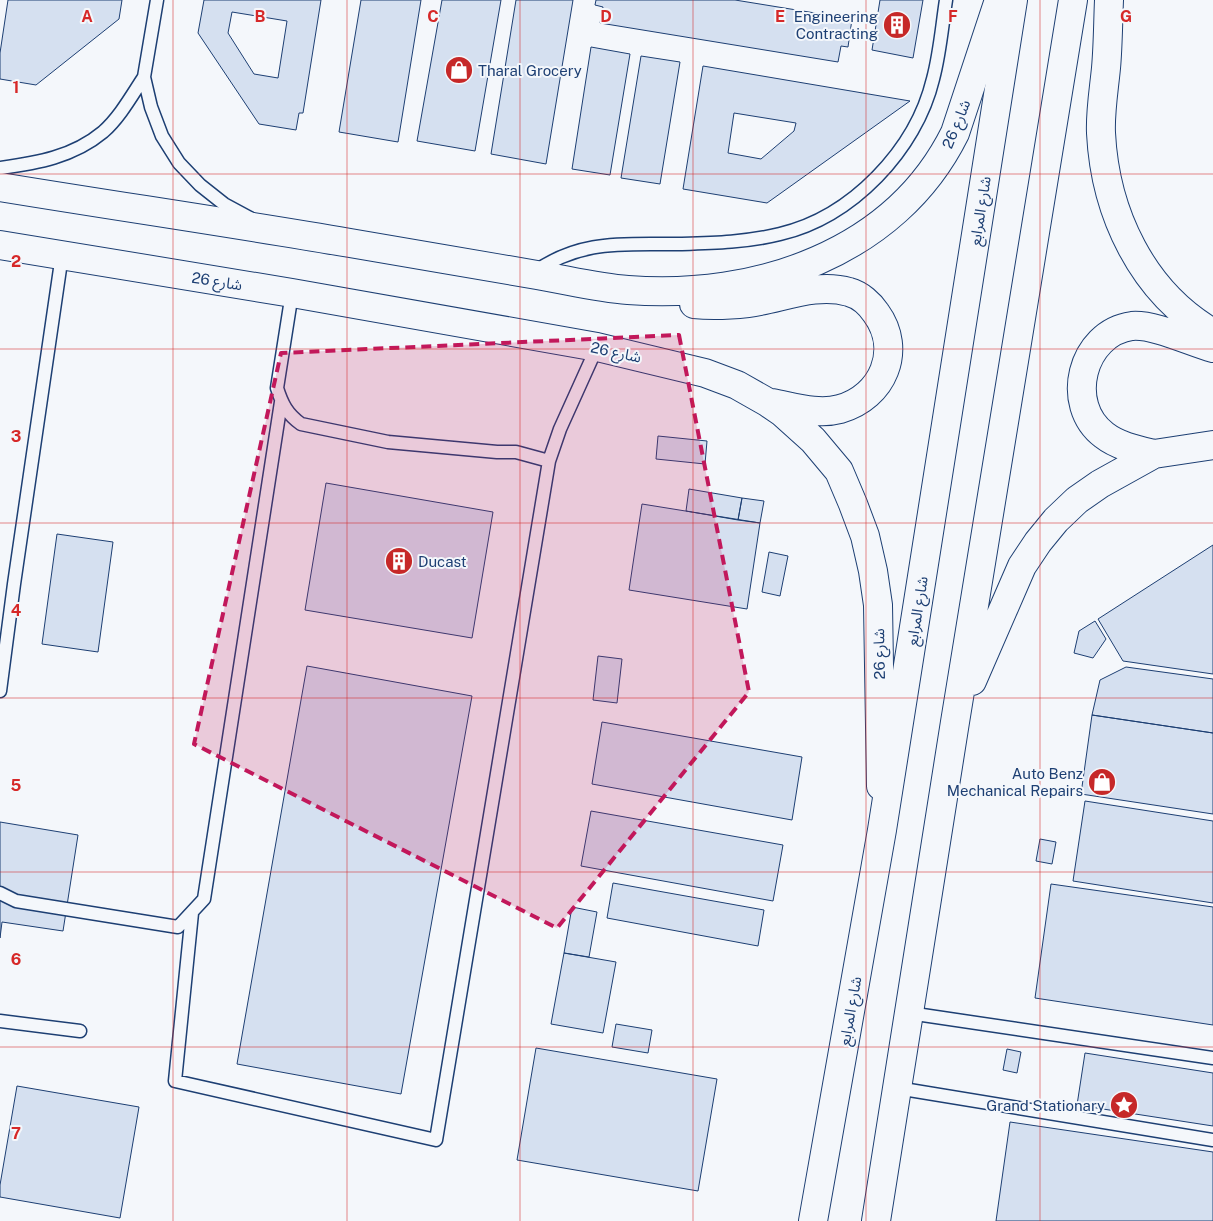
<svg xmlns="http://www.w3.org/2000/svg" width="1213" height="1221" font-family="'Public Sans','Noto Sans Arabic',sans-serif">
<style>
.building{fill:#d5e0f0;stroke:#1d3f73;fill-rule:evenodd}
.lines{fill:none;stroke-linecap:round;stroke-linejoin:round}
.service-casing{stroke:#1d3f73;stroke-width:15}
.tertiary-casing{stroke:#1d3f73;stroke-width:30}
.secondary-casing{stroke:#1d3f73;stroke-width:30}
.service{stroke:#f4f7fb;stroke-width:12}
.tertiary{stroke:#f4f7fb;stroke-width:28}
.secondary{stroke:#f4f7fb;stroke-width:28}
.marked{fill:#c2185b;fill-opacity:0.2;stroke:#c2185b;stroke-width:4;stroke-dasharray:10 6;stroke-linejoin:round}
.grid{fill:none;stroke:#d62828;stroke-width:1;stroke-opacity:0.55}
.labels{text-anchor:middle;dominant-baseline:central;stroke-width:4;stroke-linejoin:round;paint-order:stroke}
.poi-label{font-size:15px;fill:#1d3f73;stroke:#f4f7fb;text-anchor:end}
.street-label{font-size:15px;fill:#1d3f73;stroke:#f4f7fb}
.grid-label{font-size:16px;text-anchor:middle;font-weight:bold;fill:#d62828;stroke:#f4f7fb;stroke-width:4;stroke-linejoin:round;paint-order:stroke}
</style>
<rect width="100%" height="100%" fill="#f4f7fb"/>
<path class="building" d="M 8,0 L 122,0 L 119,19 L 36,85 L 0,79 L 0,53 Z
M 204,0 L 321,0 L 303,113 L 299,113 L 296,130 L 259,124 L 198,33 ZM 232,12 L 287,21 L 278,78 L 254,74 L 228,33 Z
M 361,0 L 421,0 L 398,142 L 339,132 Z
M 442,0 L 501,0 L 475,151 L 417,141 Z
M 516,0 L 573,0 L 546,164 L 491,154 Z
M 596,0 L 735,0 L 852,19 L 848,47 L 841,46 L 838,62 L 600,23 L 603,7 L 595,5 Z
M 880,0 L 923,0 L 913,58 L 872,50 Z
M 591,47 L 630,54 L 610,175 L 572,169 Z
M 641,56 L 680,62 L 660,184 L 621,178 Z
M 703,66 L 910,101 L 767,203 L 683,189 ZM 734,113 L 796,123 L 794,131 L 761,159 L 728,153 Z
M 658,436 L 707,441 L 705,464 L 656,459 Z
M 326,483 L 493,512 L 472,638 L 305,610 Z
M 689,489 L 742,498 L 738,520 L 686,511 Z
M 742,498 L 764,501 L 760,523 L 738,520 Z
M 642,504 L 760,523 L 747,609 L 629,590 Z
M 57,534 L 113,542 L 98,652 L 42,644 Z
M 1213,545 L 1213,674 L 1123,661 L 1098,619 Z
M 769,552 L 788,556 L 780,596 L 762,592 Z
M 1095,621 L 1106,639 L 1093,658 L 1074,653 L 1079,631 Z
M 598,656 L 622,659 L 617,703 L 593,700 Z
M 307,666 L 472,696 L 401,1094 L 237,1064 Z
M 1126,667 L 1213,679 L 1213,733 L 1092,715 L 1100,680 Z
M 1092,715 L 1213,733 L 1213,814 L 1081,794 Z
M 602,722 L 802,757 L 792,820 L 592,784 Z
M 1085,801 L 1213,821 L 1213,903 L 1073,881 Z
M 591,811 L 783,845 L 773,901 L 581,866 Z
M 0,822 L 78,835 L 63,931 L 2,922 L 0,938 Z
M 1040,839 L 1056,842 L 1052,864 L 1036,861 Z
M 613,883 L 764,910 L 758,946 L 607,918 Z
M 1051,884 L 1213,907 L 1213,1025 L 1035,998 Z
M 572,907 L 597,912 L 589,957 L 564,953 Z
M 564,953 L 616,962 L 603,1033 L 551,1024 Z
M 616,1024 L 652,1030 L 648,1053 L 612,1047 Z
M 536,1048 L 717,1079 L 698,1191 L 517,1160 Z
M 1007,1049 L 1021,1052 L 1017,1073 L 1003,1070 Z
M 1085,1053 L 1213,1073 L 1213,1126 L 1077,1105 Z
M 17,1086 L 139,1107 L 120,1218 L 0,1197 L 0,1185 Z
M 1010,1122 L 1213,1152 L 1213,1221 L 996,1221 Z"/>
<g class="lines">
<defs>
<path id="service" d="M 157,0 L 144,77 L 151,107 L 162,136 L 179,163 L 200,185 L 224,204 L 250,218
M 0,168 C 37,163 73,157 103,132 C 120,117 132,95 144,77
M 533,273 C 582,238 626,245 682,244 C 715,243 748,242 780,234 C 852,217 916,150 933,79 C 940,53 942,26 946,0
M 292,293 L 277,388 C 282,404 287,414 301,424 L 388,442 L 497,452 L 516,452 L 549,461 L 560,429 L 597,347
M 0,691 L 14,584 L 62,255
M 0,893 L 16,901 L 178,927 L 204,899 L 281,402
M 192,913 L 175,1081 L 436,1140 L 549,461
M 909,1013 L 1213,1058
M 0,1021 L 80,1031
M 897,1088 L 1213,1140"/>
<path id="tertiary" d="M 0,187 C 116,206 233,223 350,243 C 412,254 475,264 537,275 C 567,280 598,288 628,290 C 756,300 895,254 955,133 L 999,0
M 0,245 L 292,293 L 597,347 L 705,373 L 737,385 L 767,402 L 783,413 L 813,440 L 839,471 L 853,504 L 865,536 L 873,571 L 878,605 L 881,786
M 694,304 C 712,306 730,305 748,303 C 780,299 816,282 849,292 C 860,295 870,304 876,313 C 903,350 883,397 840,409 C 818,415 794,407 772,403"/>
<path id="secondary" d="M 1109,0 C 1108,23 1108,46 1106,68 C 1104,89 1100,112 1101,133 C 1105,213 1142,292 1213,333
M 1154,454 C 1137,450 1118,446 1104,435 C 1064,405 1081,333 1132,326 C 1154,324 1191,342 1213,348
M 972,681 L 1022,566 L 1038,542 L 1056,520 L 1077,500 L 1100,484 L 1154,454 L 1213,445
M 813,1221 L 882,830 L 1013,0
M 876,1221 L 955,722 L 1073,0"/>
</defs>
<use href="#service" class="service-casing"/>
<use href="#tertiary" class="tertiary-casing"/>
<use href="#secondary" class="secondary-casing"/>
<use href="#service" class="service"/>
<use href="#tertiary" class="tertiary"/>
<use href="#secondary" class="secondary"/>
</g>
<path class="marked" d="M 679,335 L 749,692 L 557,928 L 194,744 L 281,353 Z"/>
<path class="grid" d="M 173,0 L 173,1221M 347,0 L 347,1221M 520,0 L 520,1221M 693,0 L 693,1221M 866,0 L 866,1221M 1040,0 L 1040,1221M 0,174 L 1213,174M 0,349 L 1213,349M 0,523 L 1213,523M 0,698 L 1213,698M 0,872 L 1213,872M 0,1047 L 1213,1047"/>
<defs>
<symbol id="building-disc" viewBox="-11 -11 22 22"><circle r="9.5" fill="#c62828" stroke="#f4f7fb"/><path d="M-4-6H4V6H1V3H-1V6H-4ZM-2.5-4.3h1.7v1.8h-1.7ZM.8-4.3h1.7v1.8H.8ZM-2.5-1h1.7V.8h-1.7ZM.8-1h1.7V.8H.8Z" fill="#fff"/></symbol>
<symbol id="shop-disc" viewBox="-11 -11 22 22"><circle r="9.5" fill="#c62828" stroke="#f4f7fb"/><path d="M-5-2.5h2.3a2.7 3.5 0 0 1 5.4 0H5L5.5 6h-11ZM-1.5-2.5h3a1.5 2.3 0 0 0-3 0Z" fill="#fff"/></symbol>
<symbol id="sight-disc" viewBox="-11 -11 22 22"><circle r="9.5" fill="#c62828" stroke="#f4f7fb"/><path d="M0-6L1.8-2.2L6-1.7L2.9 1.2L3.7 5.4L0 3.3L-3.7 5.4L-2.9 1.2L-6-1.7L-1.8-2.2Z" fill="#fff"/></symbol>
</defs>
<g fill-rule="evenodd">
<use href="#building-disc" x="881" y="9" width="32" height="32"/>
<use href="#shop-disc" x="443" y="54" width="32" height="32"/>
<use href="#building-disc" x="383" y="545" width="32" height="32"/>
<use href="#shop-disc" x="1086" y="766" width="32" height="32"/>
<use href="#sight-disc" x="1108" y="1089" width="32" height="32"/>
</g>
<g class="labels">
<g class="poi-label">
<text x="878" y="16">Engineering<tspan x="878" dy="17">Contracting</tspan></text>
<text x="478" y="70" text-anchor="start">Tharal Grocery</text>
<text x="418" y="561" text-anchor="start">Ducast</text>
<text x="1083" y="773">Auto Benz<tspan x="1083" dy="17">Mechanical Repairs</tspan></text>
<text x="1105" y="1105">Grand Stationary</text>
</g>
<g class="street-label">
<text transform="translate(956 124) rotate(-68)">شارع 26</text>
<text transform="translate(980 211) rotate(-81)">شارع المرابع</text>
<text transform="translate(217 281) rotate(9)">شارع 26</text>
<text transform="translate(616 352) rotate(12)">شارع 26</text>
<text transform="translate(917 611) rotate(-81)">شارع المرابع</text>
<text transform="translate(879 654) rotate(-91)">شارع 26</text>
<text transform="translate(850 1011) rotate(-80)">شارع المرابع</text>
</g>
</g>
<g class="grid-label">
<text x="87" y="22">A</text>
<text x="260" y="22">B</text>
<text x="433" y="22">C</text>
<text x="606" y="22">D</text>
<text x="780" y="22">E</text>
<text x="953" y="22">F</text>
<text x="1126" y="22">G</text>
<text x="16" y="93">1</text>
<text x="16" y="267">2</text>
<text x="16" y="442">3</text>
<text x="16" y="616">4</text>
<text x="16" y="791">5</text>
<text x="16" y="965">6</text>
<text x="16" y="1139">7</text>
</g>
</svg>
